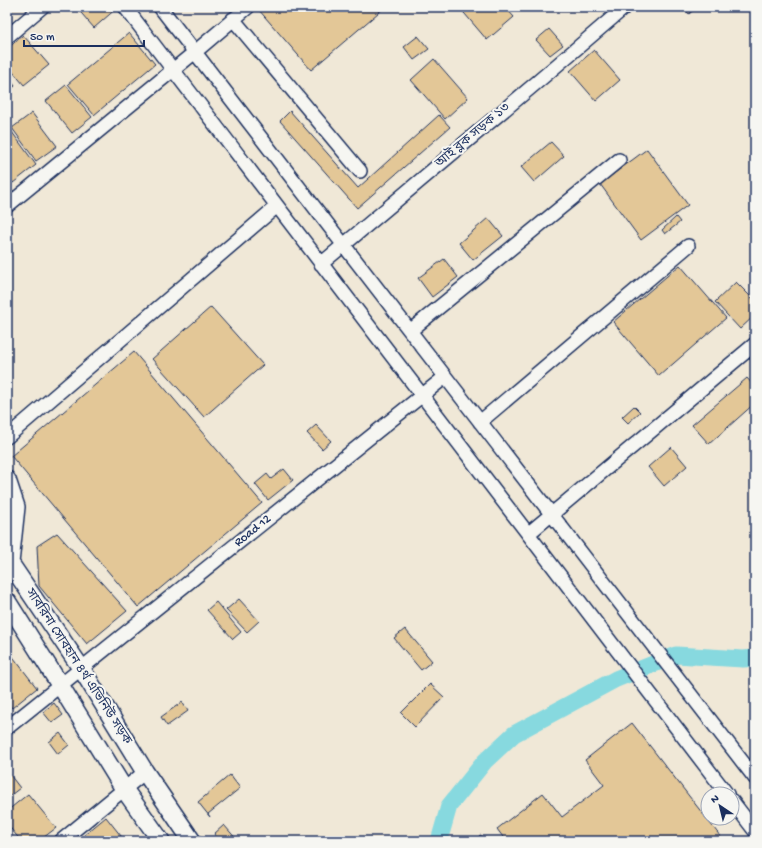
<svg xmlns="http://www.w3.org/2000/svg" width="762" height="848" font-family="'Gochi Hand','Noto Sans Bengali',sans-serif">
<style>
.lines{fill:none;stroke-linecap:round;stroke-linejoin:round}
.canal{stroke:#87d9df;stroke-width:17}
.building{fill:#e3c797;stroke:#1b2f5e}
.minor-casing{stroke:#1b2f5e;stroke-width:16}
.tertiary-casing{stroke:#1b2f5e;stroke-width:20}
.minor{stroke:#f6f6f2;stroke-width:13}
.tertiary{stroke:#f6f6f2;stroke-width:17}
.labels{text-anchor:middle;dominant-baseline:central;stroke-width:4;stroke-linejoin:round;paint-order:stroke}
.street-label{font-size:13px;fill:#1b2f5e;stroke:#f6f6f2}
</style>
<rect width="100%" height="100%" fill="#f0e8d7"/>
<filter id="ink" filterUnits="userSpaceOnUse"><feTurbulence type="fractalNoise" baseFrequency=".025" numOctaves="2"/><feDisplacementMap in="SourceGraphic" scale="8" xChannelSelector="R" yChannelSelector="G"/><feConvolveMatrix kernelMatrix="1 2 1 2 8 2 1 2 1" color-interpolation-filters="sRGB"/></filter>
<g filter="url(#ink)">
<g class="lines">
<path class="canal" d="M 439,841 L 449,806 L 485,761 L 514,734 L 616,679 L 676,655 L 743,659 L 755,658"/>
</g>
<path class="building" d="M 76,7 L 118,7 L 94,28 Z
M 261,7 L 385,7 L 311,70 L 258,9 Z
M 459,7 L 505,7 L 514,17 L 487,40 Z
M 683,7 L 697,7 L 689,14 Z
M 549,29 L 563,45 L 550,55 L 536,40 Z
M 129,33 L 155,64 L 94,115 L 68,84 Z
M 23,35 L 49,65 L 24,85 L 7,65 L 7,49 Z
M 418,36 L 429,49 L 414,60 L 404,47 Z
M 594,50 L 620,80 L 596,101 L 570,71 Z
M 434,59 L 468,98 L 445,119 L 411,80 Z
M 7,76 L 15,86 L 7,93 Z
M 66,85 L 92,117 L 72,133 L 46,101 Z
M 290,111 L 358,188 L 439,115 L 450,127 L 357,208 L 280,121 Z
M 32,113 L 57,146 L 36,161 L 12,128 Z
M 9,128 L 36,165 L 13,183 L 7,175 L 7,129 Z
M 551,142 L 564,156 L 534,182 L 521,167 Z
M 647,149 L 688,205 L 641,240 L 600,184 Z
M 676,217 L 680,222 L 665,234 L 662,230 Z
M 488,218 L 503,236 L 473,260 L 459,243 Z
M 444,259 L 458,277 L 432,297 L 418,278 Z
M 680,265 L 726,318 L 659,376 L 613,322 Z
M 736,282 L 755,301 L 755,315 L 740,329 L 715,302 Z
M 211,307 L 263,365 L 204,417 L 152,359 Z
M 134,352 L 262,503 L 138,607 L 11,456 Z
M 747,378 L 755,387 L 755,403 L 709,444 L 692,425 Z
M 634,406 L 640,412 L 628,423 L 622,417 Z
M 316,425 L 331,441 L 322,449 L 307,433 Z
M 671,447 L 687,466 L 664,486 L 648,467 Z
M 284,469 L 293,480 L 268,500 L 255,484 L 267,474 L 271,479 Z
M 57,533 L 127,611 L 87,644 L 39,586 L 37,546 Z
M 239,599 L 259,621 L 247,632 L 226,610 Z
M 216,602 L 241,632 L 233,639 L 207,610 Z
M 405,629 L 432,661 L 421,670 L 394,638 Z
M 7,649 L 37,688 L 12,708 L 7,702 Z
M 430,684 L 444,697 L 415,727 L 401,713 Z
M 182,702 L 188,711 L 167,726 L 161,717 Z
M 54,703 L 63,715 L 52,723 L 43,712 Z
M 632,723 L 724,841 L 506,841 L 497,829 L 543,793 L 562,817 L 604,785 L 585,760 Z
M 60,733 L 69,745 L 58,754 L 49,742 Z
M 7,771 L 20,788 L 7,798 Z
M 230,775 L 240,788 L 208,814 L 210,817 L 198,802 Z
M 28,794 L 56,828 L 39,841 L 21,841 L 7,824 L 7,811 Z
M 106,817 L 125,841 L 77,841 Z
M 224,825 L 238,841 L 219,841 L 214,834 Z
M 480,835 L 491,841 L 477,841 Z"/>
<g class="lines">
<defs>
<path id="minor" d="M 125,7 L 727,794
M 160,7 L 755,778
M 233,19 L 360,171
M 7,37 L 42,7
M 7,206 L 195,52 L 248,7
M 321,264 L 535,84 L 625,7
M 410,331 L 619,160
M 480,422 L 688,246
M 7,437 L 277,206
M 528,534 L 755,344
M 7,728 L 445,377
M 732,801 L 755,831
M 61,841 L 145,772"/>
<path id="tertiary" d="M 7,480 L 16,507 L 10,563 L 81,668 L 145,772 L 192,841
M 7,601 L 60,685 L 124,789 L 161,841"/>
</defs>
<use href="#minor" class="minor-casing"/>
<use href="#tertiary" class="tertiary-casing"/>
<use href="#minor" class="minor"/>
<use href="#tertiary" class="tertiary"/>
</g>
</g>
<g class="labels">
<g class="street-label">
<text transform="translate(473 136) rotate(-40)">আই ব্লক সড়ক ১৩</text>
<text transform="translate(253 531) rotate(-39)">Road 12</text>
<text transform="translate(78 667) rotate(57)">সাবরিনা সোবহান ৪র্থ এভিনিউ সড়ক</text>
</g>
</g>
<rect width="762" height="848" fill="none" stroke="#f6f6f2" stroke-width="24"/>
<rect x="12" y="12" width="738" height="824" fill="none" stroke="#1b2f5e" stroke-width="1.5" filter="url(#ink)"/>
<g transform="translate(720 806) rotate(325)"><circle r="19" fill="#f6f6f2" stroke="#9ea6b7"/>
<path d="M0-3L7 15L0 10L-7 15Z" fill="#1b2f5e"/>
<text y="-6" font-size="11" font-weight="bold" text-anchor="middle" fill="#1b2f5e">N</text>
</g>
<path d="M24 40v6h120v-6" fill="none" stroke="#1b2f5e" stroke-width="2"/>
<text x="30" y="40" font-size="12" fill="#1b2f5e" stroke="#f6f6f2" stroke-width="3" paint-order="stroke">50 m</text>
</svg>
